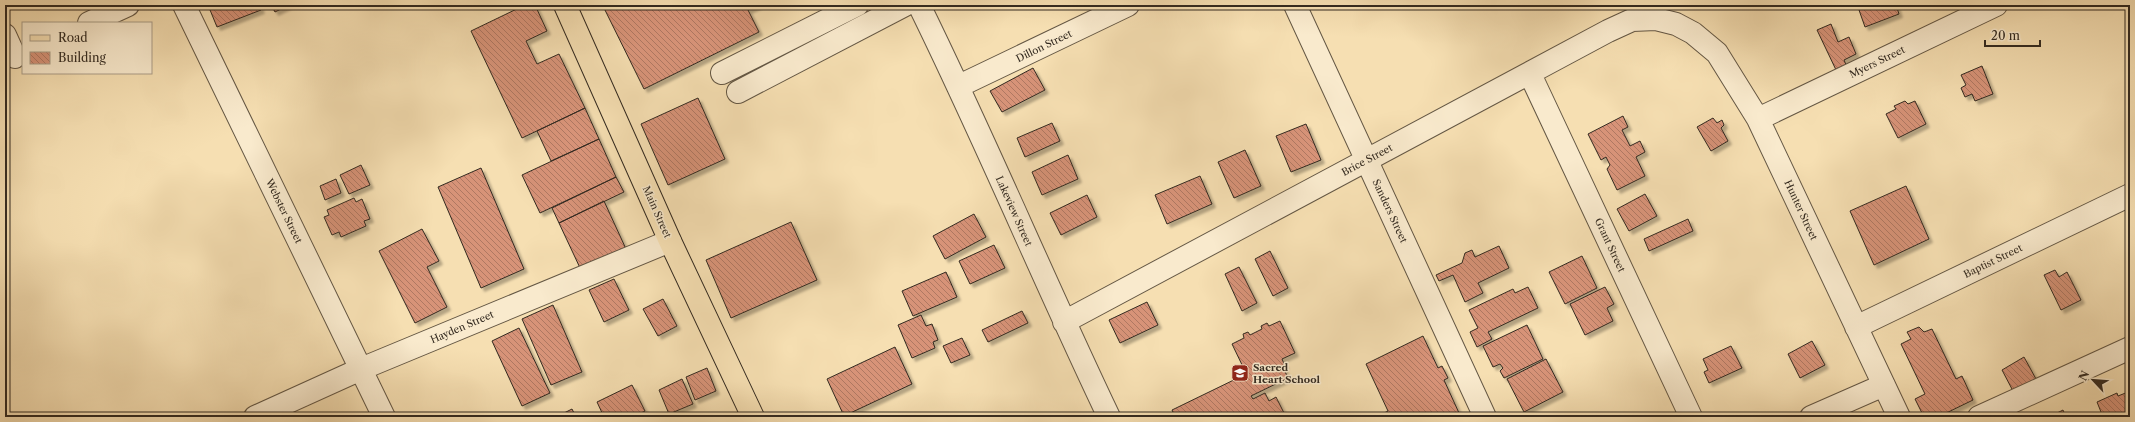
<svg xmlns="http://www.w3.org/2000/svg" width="2135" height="422" font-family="'Libre Caslon Text',serif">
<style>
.building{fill:url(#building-back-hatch);stroke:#332a20;filter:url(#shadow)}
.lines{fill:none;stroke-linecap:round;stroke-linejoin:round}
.minor-casing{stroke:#645744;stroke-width:24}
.major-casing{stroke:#332a20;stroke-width:24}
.minor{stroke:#f9eacd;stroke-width:22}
.major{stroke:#f6dfb2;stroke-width:22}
.labels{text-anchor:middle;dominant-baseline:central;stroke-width:3;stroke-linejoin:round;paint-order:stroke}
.street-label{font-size:10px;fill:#332a20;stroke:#f9eacd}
.poi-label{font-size:10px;font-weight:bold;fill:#332a20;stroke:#f9eacd;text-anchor:start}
</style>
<defs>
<pattern id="building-back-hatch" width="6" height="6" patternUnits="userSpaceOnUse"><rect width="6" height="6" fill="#d79378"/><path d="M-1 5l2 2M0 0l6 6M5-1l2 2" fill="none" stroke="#af7862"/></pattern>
<filter id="shadow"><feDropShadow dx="3.5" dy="3.5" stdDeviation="1" flood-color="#0004"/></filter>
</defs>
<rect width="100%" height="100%" fill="#f6dfb2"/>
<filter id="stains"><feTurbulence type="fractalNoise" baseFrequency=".005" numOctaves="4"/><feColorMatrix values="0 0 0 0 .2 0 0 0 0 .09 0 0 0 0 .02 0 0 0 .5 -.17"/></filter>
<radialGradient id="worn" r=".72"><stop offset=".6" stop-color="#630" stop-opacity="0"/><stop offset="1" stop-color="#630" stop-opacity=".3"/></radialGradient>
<path class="building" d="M 208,5 L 259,5 L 261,10 L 217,27 Z
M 271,5 L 289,5 L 275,12 Z
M 525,5 L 535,5 L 547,31 L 526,41 L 537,64 L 559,54 L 585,108 L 522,138 L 471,31 Z
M 605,5 L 759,5 L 748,10 L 759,32 L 644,89 L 603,6 Z
M 1873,5 L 1896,5 L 1899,14 L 1865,27 L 1859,10 Z
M 1831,24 L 1838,42 L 1849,37 L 1856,54 L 1844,60 L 1847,67 L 1837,72 L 1817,30 Z
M 1982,66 L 1993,94 L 1975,101 L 1972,94 L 1965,97 L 1961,88 L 1966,85 L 1961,75 Z
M 1033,68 L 1045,90 L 1002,112 L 990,91 Z
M 698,98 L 725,159 L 668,185 L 641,124 Z
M 1905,101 L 1908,104 L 1915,101 L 1926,124 L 1898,138 L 1886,114 L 1896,109 L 1894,106 Z
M 585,108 L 599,139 L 551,161 L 537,131 Z
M 1623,116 L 1628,127 L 1622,130 L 1630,146 L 1640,141 L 1645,152 L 1636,157 L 1645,176 L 1617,190 L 1607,169 L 1610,165 L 1606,157 L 1601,160 L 1588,134 Z
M 1713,118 L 1717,123 L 1722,120 L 1724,125 L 1721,128 L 1728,141 L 1711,151 L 1697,127 Z
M 1052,123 L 1060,141 L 1025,157 L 1017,138 Z
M 1306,124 L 1321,160 L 1291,172 L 1276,136 Z
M 599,139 L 616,177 L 540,213 L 522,175 Z
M 1245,150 L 1261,186 L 1234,198 L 1218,162 Z
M 1068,155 L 1078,179 L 1042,195 L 1032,172 Z
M 361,165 L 370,185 L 349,194 L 340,175 Z
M 481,168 L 524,269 L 481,288 L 438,187 Z
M 1200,176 L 1212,204 L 1167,224 L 1155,195 Z
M 616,177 L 624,192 L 559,223 L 552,208 Z
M 336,179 L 341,193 L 325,200 L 320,186 Z
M 1906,186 L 1929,239 L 1874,265 L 1850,211 Z
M 1645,194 L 1657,216 L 1629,231 L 1617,209 Z
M 1087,195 L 1097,217 L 1061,235 L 1050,213 Z
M 354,198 L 356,202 L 362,199 L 370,219 L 364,221 L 366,226 L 341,237 L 339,232 L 332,235 L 324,217 L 329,215 L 327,210 Z
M 604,201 L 626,249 L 581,270 L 559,223 Z
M 974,214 L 986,237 L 945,259 L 933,236 Z
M 1688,219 L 1693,231 L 1649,251 L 1644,239 Z
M 791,222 L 817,280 L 731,318 L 706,260 Z
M 422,229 L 439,261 L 427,267 L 447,307 L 415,323 L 379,251 Z
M 994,245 L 1005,268 L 970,284 L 959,261 Z
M 1499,246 L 1509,268 L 1478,283 L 1483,293 L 1465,302 L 1453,275 L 1439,281 L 1436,275 L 1462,263 L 1465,253 L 1472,250 L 1475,257 Z
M 1270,251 L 1288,288 L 1273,296 L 1255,259 Z
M 1582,256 L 1597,288 L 1565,304 L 1549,272 Z
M 1239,267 L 1257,303 L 1242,311 L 1225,274 Z
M 2055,270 L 2059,277 L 2067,272 L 2081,300 L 2061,310 L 2044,275 Z
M 946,272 L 957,297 L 913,316 L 902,291 Z
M 614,279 L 629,310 L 604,322 L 589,290 Z
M 1528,287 L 1538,308 L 1488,332 L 1492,339 L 1477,347 L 1470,332 L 1478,328 L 1469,310 L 1513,289 L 1515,293 Z
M 1605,287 L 1614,304 L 1607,308 L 1613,321 L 1585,335 L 1570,304 Z
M 663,299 L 677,326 L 658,336 L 643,309 Z
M 1147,302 L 1158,325 L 1120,343 L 1109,320 Z
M 553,305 L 582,372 L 551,385 L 522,319 Z
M 1022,311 L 1028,323 L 988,342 L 982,330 Z
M 921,315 L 926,326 L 932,324 L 938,340 L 933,342 L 935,348 L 912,358 L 898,325 Z
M 1280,321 L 1295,353 L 1282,359 L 1285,366 L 1283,367 L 1288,378 L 1251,396 L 1253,399 L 1265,393 L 1269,401 L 1276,397 L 1286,417 L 1175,417 L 1172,410 L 1242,376 L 1240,373 L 1245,371 L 1232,344 L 1244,338 L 1243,334 L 1248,332 L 1250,335 L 1262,329 L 1261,326 L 1267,323 L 1269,326 Z
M 1527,325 L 1543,359 L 1504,378 L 1500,371 L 1503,368 L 1500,364 L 1493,367 L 1483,346 Z
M 1919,327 L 1924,332 L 1932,329 L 1956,379 L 1962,376 L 1973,400 L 1938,417 L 1924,417 L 1915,399 L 1925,394 L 1901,344 L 1911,339 L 1907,332 Z
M 519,328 L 550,393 L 522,406 L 492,341 Z
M 1423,336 L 1438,368 L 1442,366 L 1448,378 L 1444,380 L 1459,413 L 1454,416 L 1454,417 L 1376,417 L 1388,411 L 1366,364 Z
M 962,338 L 970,355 L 951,363 L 943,346 Z
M 1812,341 L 1825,365 L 1800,378 L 1788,354 Z
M 1731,346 L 1742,368 L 1709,383 L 1704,372 L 1708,370 L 1703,359 Z
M 895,347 L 912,384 L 844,416 L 827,379 Z
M 2024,357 L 2036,379 L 2013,391 L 2002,370 Z
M 1546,359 L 1563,392 L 1524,412 L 1507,379 Z
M 707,368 L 716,391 L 695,400 L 686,377 Z
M 682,379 L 693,404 L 669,414 L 659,390 Z
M 632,385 L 645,411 L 633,417 L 604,417 L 597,402 Z
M 2128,392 L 2130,414 L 2123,417 L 2103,417 L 2097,402 L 2117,393 L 2118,396 Z
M 572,409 L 576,417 L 556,417 Z
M 2063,410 L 2066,417 L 2049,417 Z"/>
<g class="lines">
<defs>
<path id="minor" d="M 184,5 L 384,417
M 919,5 C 986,141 1044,281 1109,417
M 1295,5 L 1485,417
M 89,23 L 128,5
M 5,35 L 15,57
M 722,73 L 857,5
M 1530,74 L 1691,417
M 959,86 L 1128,5
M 738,92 L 905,5
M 1758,119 L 1996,5
M 1064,322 L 1608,31 L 1632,20 L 1656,19 L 1676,24 L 1693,33 L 1717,53 L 1758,119 L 1899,417
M 1856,327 L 2130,195
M 255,417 L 361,369 L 670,241
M 1811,417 L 1884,385
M 1979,417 L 2130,348"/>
<path id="major" d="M 565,5 L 670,241 L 753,417"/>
</defs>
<use href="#minor" class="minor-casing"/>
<use href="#major" class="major-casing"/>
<use href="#minor" class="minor"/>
<use href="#major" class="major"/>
</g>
<defs>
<symbol id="school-square" viewBox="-11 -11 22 22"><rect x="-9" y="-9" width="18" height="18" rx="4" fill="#8f2418" stroke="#f9eacd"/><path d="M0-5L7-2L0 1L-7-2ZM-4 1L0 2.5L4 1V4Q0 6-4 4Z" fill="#fff"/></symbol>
</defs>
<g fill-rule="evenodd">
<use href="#school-square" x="1230" y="363" width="20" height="20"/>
</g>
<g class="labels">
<g class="street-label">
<text transform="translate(1044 46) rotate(-26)">Dillon Street</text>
<text transform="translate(1877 62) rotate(-26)">Myers Street</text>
<text transform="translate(1367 160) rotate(-28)">Brice Street</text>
<text transform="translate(1801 210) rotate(65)">Hunter Street</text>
<text transform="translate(284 211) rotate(64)">Webster Street</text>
<text transform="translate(1014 211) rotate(66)">Lakeview Street</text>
<text transform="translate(1390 211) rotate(65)">Sanders Street</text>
<text transform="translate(657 212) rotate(66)">Main Street</text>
<text transform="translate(1610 245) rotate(65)">Grant Street</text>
<text transform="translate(1993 261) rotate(-26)">Baptist Street</text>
<text transform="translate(462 327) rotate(-23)">Hayden Street</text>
</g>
<g class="poi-label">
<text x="1253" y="367">Sacred<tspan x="1253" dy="12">Heart School</tspan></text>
</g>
</g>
<rect width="2135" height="422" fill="none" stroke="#f6dfb2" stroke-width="20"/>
<rect x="6" y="6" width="2123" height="410" fill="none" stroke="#332a20" stroke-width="2"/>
<rect x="10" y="10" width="2115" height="402" fill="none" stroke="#332a20"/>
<rect x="22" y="22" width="130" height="52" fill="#f9eacd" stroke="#aa9d88"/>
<rect x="30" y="35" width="20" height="6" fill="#f6dfb2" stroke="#aa9d88"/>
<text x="58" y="42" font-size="12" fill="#332a20">Road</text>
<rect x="30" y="52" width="20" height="12" fill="url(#building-back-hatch)" stroke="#aa9d88"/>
<text x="58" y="62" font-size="12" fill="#332a20">Building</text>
<g transform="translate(2093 380) rotate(296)" stroke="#f9eacd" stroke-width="3" paint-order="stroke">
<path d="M0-3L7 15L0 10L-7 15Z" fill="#332a20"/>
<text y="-6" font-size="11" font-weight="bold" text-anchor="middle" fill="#332a20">N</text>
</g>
<path d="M1985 40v6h55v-6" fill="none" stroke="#332a20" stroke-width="2"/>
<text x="1991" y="40" font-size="12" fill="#332a20" stroke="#f9eacd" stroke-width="3" paint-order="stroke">20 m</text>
<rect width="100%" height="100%" filter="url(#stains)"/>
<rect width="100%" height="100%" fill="url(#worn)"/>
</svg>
